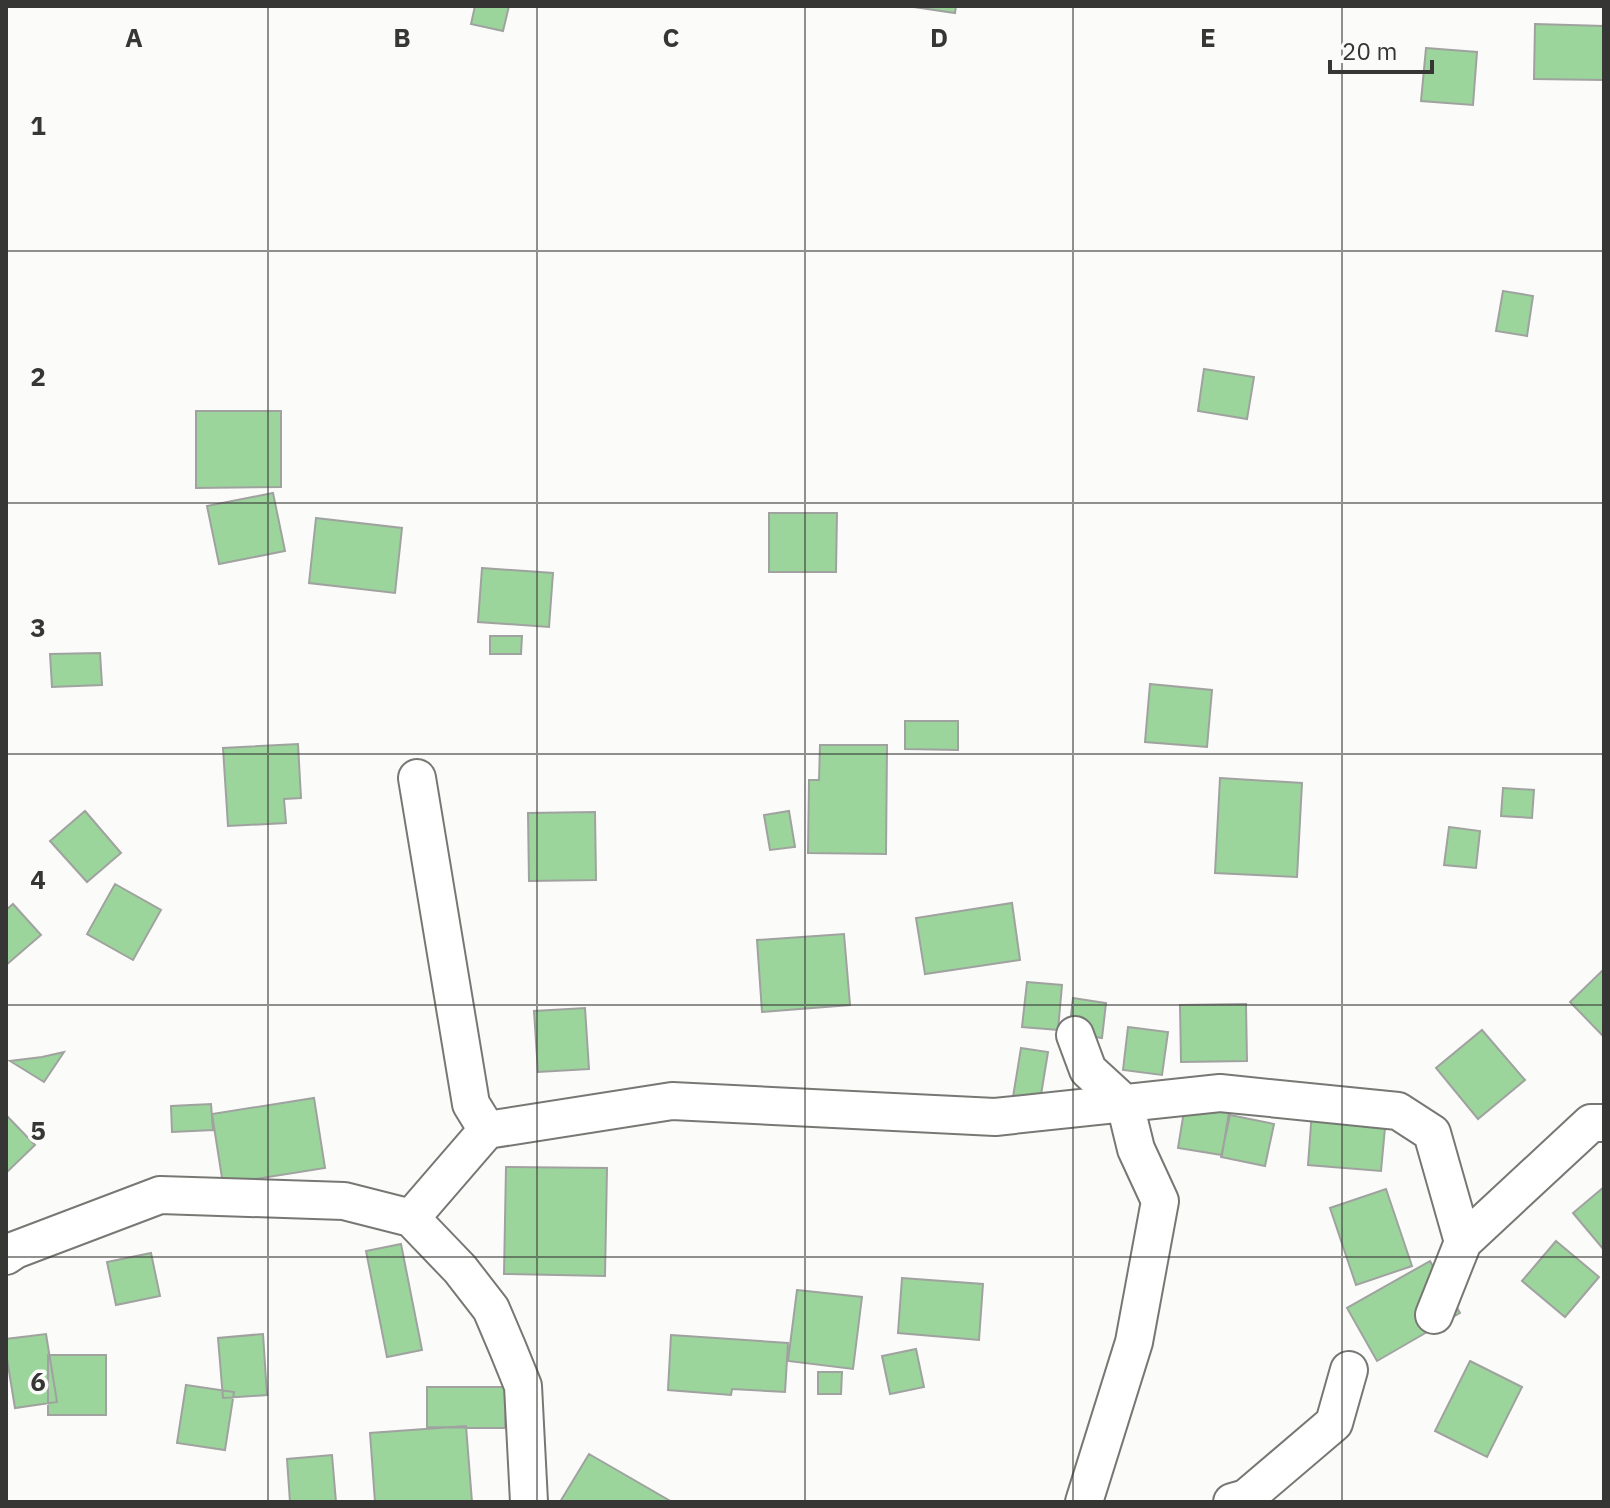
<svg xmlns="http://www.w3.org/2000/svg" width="1610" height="1508" font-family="'IBM Plex Sans',sans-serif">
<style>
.building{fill:#9bd59c;stroke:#a0a2a0;stroke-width:2}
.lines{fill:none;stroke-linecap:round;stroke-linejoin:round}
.minor-casing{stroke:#777774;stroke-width:40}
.minor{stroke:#fff;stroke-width:36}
.grid{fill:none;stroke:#363635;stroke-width:2;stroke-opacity:0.55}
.grid-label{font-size:26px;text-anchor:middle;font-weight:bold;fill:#363635;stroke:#fbfcf9;stroke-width:7;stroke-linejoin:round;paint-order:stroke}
</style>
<rect width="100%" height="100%" fill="#fbfcf9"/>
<path class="building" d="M 475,6 L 509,6 L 503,31 L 471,24 Z
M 907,6 L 956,6 L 955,13 Z
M 1535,24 L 1604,26 L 1604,80 L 1534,79 Z
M 1426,48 L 1477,52 L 1473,105 L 1421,101 Z
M 1503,291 L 1533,296 L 1527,336 L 1496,331 Z
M 1204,369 L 1254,377 L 1247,419 L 1198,411 Z
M 196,411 L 281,411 L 281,487 L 196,488 Z
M 273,493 L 285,551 L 219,564 L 207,506 Z
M 769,513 L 837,513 L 836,572 L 769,572 Z
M 316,518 L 402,528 L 395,593 L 309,583 Z
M 482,568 L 553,573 L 549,627 L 478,622 Z
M 490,636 L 522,636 L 521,654 L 490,654 Z
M 100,653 L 102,685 L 52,687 L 50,654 Z
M 1150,684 L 1212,690 L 1207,747 L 1145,742 Z
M 905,721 L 958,721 L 958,750 L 905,749 Z
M 298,744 L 301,798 L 284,799 L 286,823 L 228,826 L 223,748 Z
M 820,745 L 887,745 L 886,854 L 808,853 L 809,780 L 819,780 Z
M 1220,778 L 1302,783 L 1297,877 L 1215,873 Z
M 1503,788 L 1534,790 L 1532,818 L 1501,816 Z
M 85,811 L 121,853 L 87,882 L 50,841 Z
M 789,811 L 795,847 L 770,850 L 764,815 Z
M 595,812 L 596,880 L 529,881 L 528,813 Z
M 1449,827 L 1480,831 L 1476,868 L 1444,865 Z
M 115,884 L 161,910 L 133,960 L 87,934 Z
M 1012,903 L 1020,960 L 925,974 L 916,918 Z
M 13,904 L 41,935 L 6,965 L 6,910 Z
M 844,934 L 850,1005 L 762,1012 L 757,940 Z
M 1604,969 L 1604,1037 L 1570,1002 Z
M 1027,982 L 1062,985 L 1058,1030 L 1022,1027 Z
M 1073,998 L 1106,1003 L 1102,1038 L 1069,1033 Z
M 1246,1004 L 1247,1061 L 1181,1062 L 1180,1005 Z
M 585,1008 L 589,1069 L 538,1072 L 534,1011 Z
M 1128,1027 L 1168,1032 L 1162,1075 L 1123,1070 Z
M 1482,1030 L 1525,1080 L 1478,1119 L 1436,1068 Z
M 1021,1048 L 1048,1052 L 1040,1101 L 1013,1097 Z
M 64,1052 L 44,1082 L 10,1061 L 42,1057 Z
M 314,1098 L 325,1168 L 223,1184 L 212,1114 Z
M 1186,1099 L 1230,1106 L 1222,1155 L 1178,1148 Z
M 211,1104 L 213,1130 L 172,1132 L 171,1106 Z
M 1312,1111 L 1386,1117 L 1381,1171 L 1308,1165 Z
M 6,1115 L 35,1145 L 6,1173 Z
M 1230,1115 L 1274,1124 L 1265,1166 L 1221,1157 Z
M 506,1167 L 607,1168 L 605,1276 L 504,1274 Z
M 1604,1187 L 1604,1250 L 1573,1213 Z
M 1386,1189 L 1412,1266 L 1356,1285 L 1330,1208 Z
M 1556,1241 L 1599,1277 L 1565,1317 L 1522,1281 Z
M 401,1244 L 422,1350 L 387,1357 L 366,1251 Z
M 151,1253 L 160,1296 L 116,1305 L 107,1262 Z
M 1430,1261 L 1460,1313 L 1377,1361 L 1347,1308 Z
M 902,1278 L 983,1284 L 979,1340 L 898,1333 Z
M 797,1290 L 862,1297 L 853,1369 L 788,1361 Z
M 46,1334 L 57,1402 L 15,1408 L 6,1353 L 6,1339 Z
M 263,1334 L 267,1395 L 223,1398 L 218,1338 Z
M 671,1335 L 788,1343 L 785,1392 L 732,1389 L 731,1395 L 668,1390 Z
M 916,1349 L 924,1387 L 890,1394 L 882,1356 Z
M 48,1355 L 106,1355 L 106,1415 L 48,1415 Z
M 1470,1361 L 1522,1387 L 1487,1457 L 1435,1431 Z
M 818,1372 L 842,1372 L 841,1394 L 818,1394 Z
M 186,1385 L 234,1392 L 225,1450 L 177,1443 Z
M 427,1387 L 506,1387 L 505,1428 L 427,1427 Z
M 466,1426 L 472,1502 L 375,1502 L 370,1433 Z
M 589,1454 L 672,1502 L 560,1502 Z
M 332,1455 L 336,1502 L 290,1502 L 287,1459 Z"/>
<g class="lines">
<defs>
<path id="minor" d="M 417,778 L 471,1104 L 487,1130
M 1075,1035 L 1088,1070 L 1125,1104 L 1136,1149 L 1160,1201 L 1134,1342 L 1084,1502
M 411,1218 L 487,1130 L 672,1101 L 995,1117 L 1220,1093 L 1398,1111 L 1432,1133 L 1463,1242
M 6,1256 L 15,1250 L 160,1195 L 344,1201 L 411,1218 L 460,1269 L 491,1309 L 508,1349 L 523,1386 L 529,1502
M 1434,1315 L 1463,1242 L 1591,1123 L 1604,1123
M 1232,1502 L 1246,1498 L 1334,1423 L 1349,1370"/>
</defs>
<use href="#minor" class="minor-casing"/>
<use href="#minor" class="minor"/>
</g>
<path class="grid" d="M 268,6 L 268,1502M 537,6 L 537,1502M 805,6 L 805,1502M 1073,6 L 1073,1502M 1342,6 L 1342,1502M 6,251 L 1604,251M 6,503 L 1604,503M 6,754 L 1604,754M 6,1005 L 1604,1005M 6,1257 L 1604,1257"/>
<g class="grid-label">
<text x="134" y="47">A</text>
<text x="402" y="47">B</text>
<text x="671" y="47">C</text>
<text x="939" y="47">D</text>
<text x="1208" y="47">E</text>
<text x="38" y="135">1</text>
<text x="38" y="386">2</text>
<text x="38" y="637">3</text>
<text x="38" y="889">4</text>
<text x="38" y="1140">5</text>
<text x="38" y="1391">6</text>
</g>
<rect width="1610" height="1508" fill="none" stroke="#363635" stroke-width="16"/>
<path d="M1330 60v12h102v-12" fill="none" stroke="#363635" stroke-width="4"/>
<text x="1342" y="60" font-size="24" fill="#363635" stroke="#fbfcf9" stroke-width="6" paint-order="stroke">20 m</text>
</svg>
